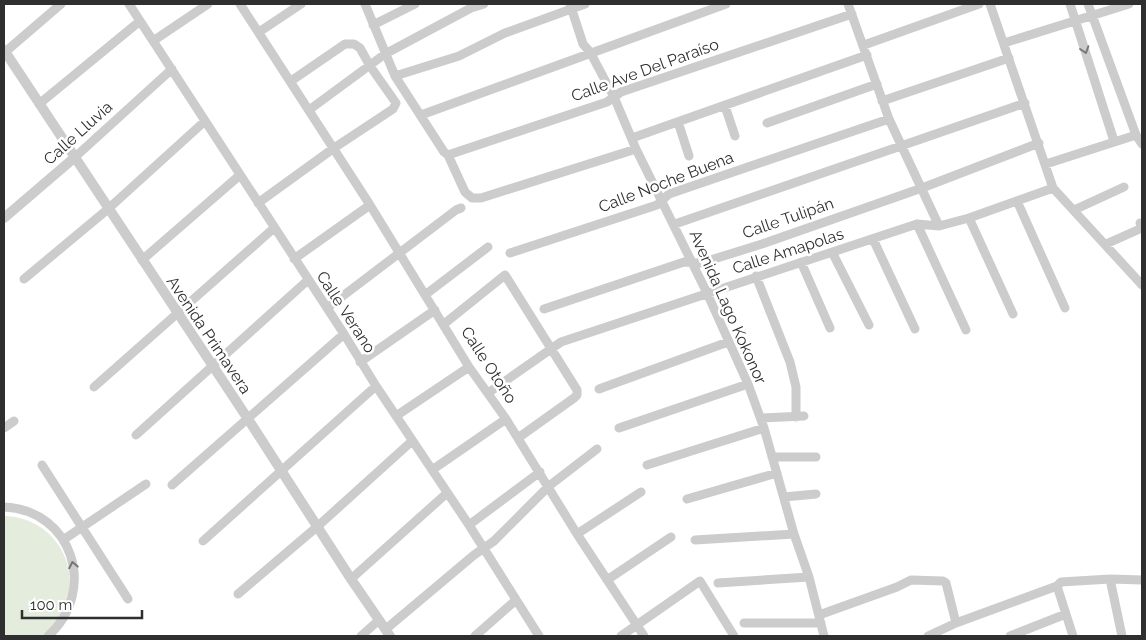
<svg xmlns="http://www.w3.org/2000/svg" width="1146" height="640" font-family="Raleway,sans-serif">
<style>
.green{fill:#e4eddd}
.lines{fill:none;stroke-linecap:round;stroke-linejoin:round}
.minor{stroke:#ccc;stroke-width:9}
.tertiary{stroke:#ccc;stroke-width:10}
.oneway{stroke:#767676}
.labels{text-anchor:middle;dominant-baseline:central;stroke-width:5;stroke-linejoin:round;paint-order:stroke}
.street-label{font-size:16px;fill:#2f2f2f;stroke:#fff}
</style>
<rect width="100%" height="100%" fill="#fff"/>
<path class="green" d="M 4,516 C 57,517 88,574 58,619 C 54,624 49,634 42,636 C 37,638 12,636 4,636 Z"/>
<g class="lines">
<path class="minor" d="M 129,4 L 344,334 L 376,386 L 469,525 L 539,636
M 240,4 L 370,205 L 469,367 L 506,419 L 577,534 L 644,636
M 365,4 L 395,76 L 444,152 L 448,155 L 465,192 L 472,198 L 481,198 L 636,149
M 570,4 L 583,44 L 590,52 L 614,97 L 636,149 L 707,293 L 748,384 L 764,428 L 794,534 L 809,577 L 824,636
M 848,4 L 889,119 L 939,226
M 990,4 L 1053,188 L 1142,285
M 1070,4 L 1114,141
M 1088,4 L 1136,135 L 1142,144
M 373,25 L 415,4
M 259,32 L 301,4
M 153,41 L 208,4
M 1004,43 L 1129,4
M 864,45 L 979,4
M 4,53 L 61,4
M 395,76 L 459,56 L 505,33 L 585,4
M 882,101 L 1009,58
M 39,104 L 140,21
M 725,106 L 735,136
M 309,110 L 385,54 L 471,8 L 484,4
M 421,115 L 726,4
M 678,122 L 689,156
M 767,123 L 877,84
M 632,138 L 867,55
M 448,155 L 607,102 L 621,92 L 852,14
M 74,158 L 172,69
M 1046,164 L 1136,135
M 1017,201 L 1065,308
M 258,203 L 334,148 L 393,109 L 396,103 L 370,66 L 360,48 L 354,44 L 345,44 L 291,81
M 1074,210 L 1124,187
M 969,218 L 1013,314
M 675,224 L 1025,103
M 917,224 L 966,330
M 873,239 L 915,329
M 1106,244 L 1142,228 L 1140,223
M 832,252 L 869,325
M 510,253 L 657,205 L 669,194 L 889,119
M 294,259 L 370,205
M 142,260 L 240,175
M 801,262 L 830,328
M 756,276 L 790,362 L 796,387 L 796,417
M 24,279 L 108,209 L 205,121
M 425,295 L 488,247
M 327,308 L 456,210 L 461,208
M 544,309 L 684,262 L 701,263 L 762,244 L 922,188 L 1039,143
M 444,324 L 505,275 L 577,390 L 577,395 L 574,398 L 518,438
M 360,362 L 435,310
M 94,387 L 274,228
M 599,389 L 728,342
M 488,393 L 561,342 L 917,224 L 939,226 L 969,218 L 1053,188
M 396,416 L 469,367
M 761,418 L 804,416
M 4,428 L 14,421
M 619,428 L 748,384
M 136,435 L 308,280
M 772,457 L 816,457
M 42,465 L 128,599
M 647,465 L 764,428
M 432,470 L 506,419
M 172,485 L 344,334
M 784,497 L 816,494
M 687,499 L 777,473
M 4,507 C 73,510 98,591 48,636
M 469,525 L 540,472
M 577,534 L 641,492
M 63,540 L 146,484
M 695,540 L 794,534
M 203,541 L 376,386
M 351,579 L 447,493
M 1110,579 L 1122,636
M 607,580 L 671,537
M 718,583 L 809,577
M 1057,586 L 1073,636
M 238,594 L 318,526 L 412,441
M 819,615 L 897,587 L 911,580 L 943,581 L 946,583 L 956,623
M 744,623 L 821,623
M 386,629 L 474,555 L 494,541 L 549,486 L 597,449
M 361,636 L 379,620
M 475,636 L 516,600
M 621,636 L 700,581 L 734,636
M 928,636 L 956,623 L 1057,586 L 1061,582 L 1110,579 L 1142,580
M 1010,636 L 1066,614"/>
<path class="tertiary" d="M 4,50 L 248,419 L 351,579 L 390,636
M 4,218 L 74,158"/>
</g>
<defs><path id="oneway-chevron" d="M-2-3.5L2.5 0L-2 3.5" fill="none" stroke-width="1.6" stroke-linecap="round" stroke-linejoin="round" transform="scale(1.25)"/></defs>
<g class="oneway">
<use href="#oneway-chevron" transform="translate(1085 50) rotate(72)"/>
<use href="#oneway-chevron" transform="translate(73 565) rotate(-101)"/>
</g>
<g class="labels">
<g class="street-label">
<text transform="translate(645 70) rotate(-20)">Calle Ave Del Paraíso</text>
<text transform="translate(78 133) rotate(-42)">Calle Lluvia</text>
<text transform="translate(666 182) rotate(-21)">Calle Noche Buena</text>
<text transform="translate(788 218) rotate(-19)">Calle Tulipán</text>
<text transform="translate(788 251) rotate(-18)">Calle Amapolas</text>
<text transform="translate(728 307) rotate(66)">Avenida Lago Kokonor</text>
<text transform="translate(346 312) rotate(57)">Calle Verano</text>
<text transform="translate(209 335) rotate(56)">Avenida Primavera</text>
<text transform="translate(489 365) rotate(57)">Calle Otoño</text>
</g>
</g>
<rect width="1146" height="640" fill="none" stroke="#2f2f2f" stroke-width="10"/>
<path d="M22 610v8h120v-8" fill="none" stroke="#2f2f2f" stroke-width="2.5"/>
<text x="30" y="610" font-size="15" fill="#2f2f2f" stroke="#ffffff" stroke-width="4" paint-order="stroke">100 m</text>
</svg>
